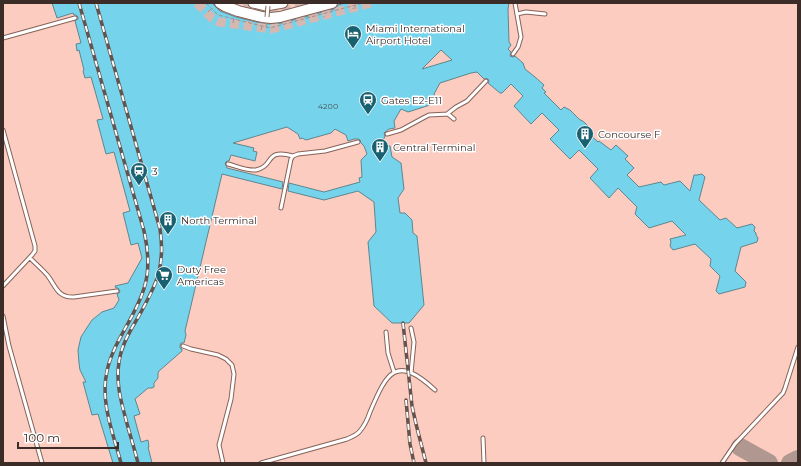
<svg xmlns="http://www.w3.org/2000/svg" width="801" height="466" font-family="Montserrat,sans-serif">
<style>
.built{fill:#fbccbf}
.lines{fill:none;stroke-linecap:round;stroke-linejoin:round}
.taxiway{stroke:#b09790;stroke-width:18}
.building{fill:#75d4ec;stroke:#5e8690;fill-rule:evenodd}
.secondary-tunnel{stroke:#d5b8b1;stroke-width:9;stroke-dasharray:9 4.5;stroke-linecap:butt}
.lane-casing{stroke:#856359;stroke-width:5}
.secondary-casing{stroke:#856359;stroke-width:11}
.primary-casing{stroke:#856359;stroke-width:12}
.path{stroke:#a78f88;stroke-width:1;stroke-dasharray:4 2;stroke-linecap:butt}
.lane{stroke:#fff;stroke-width:3}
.secondary{stroke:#fff;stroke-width:9}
.primary{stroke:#fff;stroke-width:10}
.rail-casing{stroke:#65534e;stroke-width:3.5}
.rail{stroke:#fff;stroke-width:2;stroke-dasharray:6;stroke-linecap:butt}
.lane-bridge-casing{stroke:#856359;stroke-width:5;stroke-linecap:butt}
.path-bridge{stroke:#a78f88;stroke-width:1;stroke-dasharray:4 2;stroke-linecap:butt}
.lane-bridge{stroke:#fff;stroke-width:3}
.labels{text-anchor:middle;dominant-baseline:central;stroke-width:3;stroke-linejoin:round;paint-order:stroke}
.number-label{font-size:8px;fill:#4a5659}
.poi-label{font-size:10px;fill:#3b2c28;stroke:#fff;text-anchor:start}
</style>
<rect width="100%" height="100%" fill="#fbdbd3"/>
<path class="built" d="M 3,3 L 798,3 L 798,463 L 3,463 Z"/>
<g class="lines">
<path class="taxiway" d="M 740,447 L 769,463
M 790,463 L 798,459"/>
</g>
<path class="building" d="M 52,3 L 212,3 L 220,11 L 236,17 L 260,23 L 270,24 L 282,23 L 334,9 L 336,8 L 338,5 L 345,3 L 509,3 L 508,9 L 509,42 L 511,45 L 508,49 L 511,52 L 510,56 L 513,57 L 515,56 L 523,63 L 525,69 L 535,77 L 544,85 L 542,88 L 546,92 L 544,93 L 561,110 L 564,107 L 570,110 L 579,119 L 584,122 L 593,131 L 589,134 L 598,142 L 599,141 L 611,150 L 616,145 L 628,156 L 625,159 L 634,168 L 627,175 L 639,187 L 661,182 L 664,185 L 680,181 L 690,191 L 694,175 L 697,175 L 702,174 L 705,177 L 699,200 L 720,220 L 726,218 L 737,228 L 752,224 L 755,227 L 754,231 L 756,233 L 756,235 L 758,238 L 757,242 L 741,247 L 735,271 L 746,282 L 745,287 L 719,294 L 716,291 L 720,276 L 710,266 L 711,259 L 695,244 L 673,250 L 670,246 L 671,242 L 670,239 L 686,235 L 672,221 L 649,228 L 635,214 L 637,207 L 618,188 L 609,198 L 590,178 L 598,169 L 579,150 L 570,159 L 550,139 L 559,130 L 542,113 L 531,124 L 514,106 L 523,96 L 511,84 L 502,93 L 500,93 L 488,83 L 489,81 L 488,79 L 484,79 L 477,72 L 471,73 L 440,83 L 434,94 L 436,101 L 431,102 L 430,105 L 408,112 L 401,109 L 394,121 L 395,128 L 389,129 L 384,133 L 385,136 L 382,143 L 390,146 L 392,157 L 401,163 L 404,189 L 398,198 L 400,213 L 405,213 L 412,220 L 413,233 L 417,236 L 424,305 L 409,323 L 392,323 L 374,306 L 368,242 L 376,232 L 374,202 L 358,191 L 324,200 L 288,191 L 289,183 L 324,192 L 360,182 L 359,178 L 362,177 L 361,160 L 367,154 L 364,146 L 361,143 L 360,140 L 358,139 L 354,139 L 348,141 L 346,135 L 335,129 L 331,133 L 306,140 L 302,138 L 300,139 L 298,134 L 287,127 L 233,143 L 254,148 L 253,151 L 257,152 L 255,161 L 231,155 L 229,161 L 227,161 L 225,163 L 227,168 L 283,182 L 282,189 L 222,174 L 185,331 L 186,335 L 184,343 L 181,343 L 180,345 L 180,348 L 182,349 L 182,351 L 159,371 L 158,373 L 158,378 L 154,383 L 154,387 L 152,388 L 148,388 L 135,399 L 140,414 L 134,416 L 141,442 L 148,440 L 149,447 L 148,447 L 152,463 L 113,463 L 98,414 L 92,415 L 83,382 L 86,382 L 80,370 L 79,363 L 78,350 L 81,337 L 88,326 L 92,320 L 102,312 L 114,308 L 119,300 L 117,294 L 119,293 L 120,291 L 118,288 L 116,288 L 115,286 L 128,283 L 142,258 L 138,243 L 131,245 L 123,213 L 130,211 L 114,152 L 106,154 L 97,120 L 103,119 L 91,77 L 85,78 L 83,71 L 84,70 L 79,50 L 77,51 L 76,44 L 81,43 L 75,21 L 78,19 L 78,17 L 76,15 L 74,15 L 73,13 L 57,18 ZM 441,50 L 452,60 L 422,69 Z"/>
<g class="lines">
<path class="secondary-tunnel" d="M 197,3 L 212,18 L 219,22 L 271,29 L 371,3
M 230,3 C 241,7 264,14 276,13 C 288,11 300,6 312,3"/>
<defs>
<path id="lane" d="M 517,14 L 526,12 L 545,14
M 3,38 L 75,18
M 513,54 L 518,47 L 521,37 L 515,3
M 447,114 L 456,107 L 467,101 L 486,81
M 3,130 L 35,246 L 35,251 L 32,255 L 3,286
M 387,134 L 401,130 L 425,117 L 429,115 L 448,114 L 454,119
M 228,164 C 236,166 247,171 256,170 C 275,166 264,148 293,156
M 281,208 L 291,159 L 293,156 L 298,154 L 325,151 L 358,142
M 30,258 C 36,264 43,270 48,276 C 56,287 58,298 74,297 L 117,291
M 3,316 L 9,346 L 42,463
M 386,332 L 388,353 L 394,372
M 183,346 L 191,349 L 218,355 L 226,359 L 232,365 L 234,374 L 231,399 L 219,445 L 223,463
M 411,373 L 414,342 L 411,328
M 483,438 L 484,463
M 261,463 L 347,439 C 352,437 357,435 360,431 C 365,425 368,418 370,412 C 387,372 396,354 435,390
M 722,463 L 735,444 L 783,393 L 785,388 L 798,347"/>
<path id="secondary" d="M 253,3 L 266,6 L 283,3"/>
<path id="primary" d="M 220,3 L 225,6 L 238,11 L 262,17 L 271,18 L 280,17 L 332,3"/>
</defs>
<use href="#lane" class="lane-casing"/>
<use href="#secondary" class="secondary-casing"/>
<use href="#primary" class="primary-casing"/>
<path class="path" d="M 355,6 L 355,9
M 353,8 L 353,9
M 208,12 L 212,8
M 324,16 L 324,17
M 233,23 L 234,18
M 261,30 L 262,26"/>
<use href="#lane" class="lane"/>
<use href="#secondary" class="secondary"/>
<use href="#primary" class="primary"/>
<defs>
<path id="rail" d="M 79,3 L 144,231 C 148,249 150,267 145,285 C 137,316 114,339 107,371 C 100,402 113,433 121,463
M 96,3 L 160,229 C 166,269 155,287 136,321 C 128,334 121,347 119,362 C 116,381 120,398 125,416 C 129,432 134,447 138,463
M 403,323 L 412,406 L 416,424 L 426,463
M 406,400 L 410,444 L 414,463"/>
</defs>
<use href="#rail" class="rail-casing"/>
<use href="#rail" class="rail"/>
<defs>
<path id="lane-bridge" d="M 267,17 L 268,6"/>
</defs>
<use href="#lane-bridge" class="lane-bridge-casing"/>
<path class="path-bridge" d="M 206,3 L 218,15 L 270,28 L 363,3
M 266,27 L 267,21"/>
<use href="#lane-bridge" class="lane-bridge"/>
</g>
<defs>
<symbol id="hotel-pin" viewBox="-11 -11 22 30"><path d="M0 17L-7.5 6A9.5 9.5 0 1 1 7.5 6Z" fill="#196170" stroke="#fff"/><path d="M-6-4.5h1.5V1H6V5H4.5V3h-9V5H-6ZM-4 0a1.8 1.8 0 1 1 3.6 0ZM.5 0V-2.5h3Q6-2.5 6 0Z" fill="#fff"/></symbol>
<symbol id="station-pin" viewBox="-11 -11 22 30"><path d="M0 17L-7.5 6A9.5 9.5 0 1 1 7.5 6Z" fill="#196170" stroke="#fff"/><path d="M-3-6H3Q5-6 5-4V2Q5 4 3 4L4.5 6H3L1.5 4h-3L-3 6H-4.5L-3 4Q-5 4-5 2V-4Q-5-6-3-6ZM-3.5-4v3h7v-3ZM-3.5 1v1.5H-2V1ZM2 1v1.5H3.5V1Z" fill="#fff"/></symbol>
<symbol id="building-pin" viewBox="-11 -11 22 30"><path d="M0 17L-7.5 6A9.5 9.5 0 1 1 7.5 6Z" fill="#196170" stroke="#fff"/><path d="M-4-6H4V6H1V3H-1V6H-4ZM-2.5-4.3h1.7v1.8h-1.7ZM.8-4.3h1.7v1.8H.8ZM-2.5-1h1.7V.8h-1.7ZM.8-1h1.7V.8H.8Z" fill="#fff"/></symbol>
<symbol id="supermarket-pin" viewBox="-11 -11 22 30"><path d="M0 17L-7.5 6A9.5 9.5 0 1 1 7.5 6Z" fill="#196170" stroke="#fff"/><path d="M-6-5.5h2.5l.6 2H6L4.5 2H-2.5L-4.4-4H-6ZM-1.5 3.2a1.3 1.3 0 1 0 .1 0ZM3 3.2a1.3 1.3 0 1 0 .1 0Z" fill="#fff"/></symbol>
</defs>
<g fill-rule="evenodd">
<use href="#hotel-pin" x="343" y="24" width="20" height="27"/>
<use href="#station-pin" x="358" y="90" width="20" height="27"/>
<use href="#building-pin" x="575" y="124" width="20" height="27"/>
<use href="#building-pin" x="370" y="137" width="20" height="27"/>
<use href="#station-pin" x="129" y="161" width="20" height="27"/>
<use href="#building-pin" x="158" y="210" width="20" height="27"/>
<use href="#supermarket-pin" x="154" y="265" width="20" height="27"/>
</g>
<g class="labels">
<g class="number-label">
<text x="328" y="106">4200</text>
</g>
<g class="poi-label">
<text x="366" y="28">Miami International<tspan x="366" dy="12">Airport Hotel</tspan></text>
<text x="381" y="100">Gates E2-E11</text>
<text x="598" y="134">Concourse F</text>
<text x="393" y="147">Central Terminal</text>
<text x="152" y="171">3</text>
<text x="181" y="220">North Terminal</text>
<text x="177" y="269">Duty Free<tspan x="177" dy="12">Americas</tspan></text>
</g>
</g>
<rect width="801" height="466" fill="none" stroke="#3b2c28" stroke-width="8"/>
<path d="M18 442v6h100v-6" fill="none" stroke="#3b2c28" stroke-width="2"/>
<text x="24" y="442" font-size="12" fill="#3b2c28" stroke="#ffffff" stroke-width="3" paint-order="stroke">100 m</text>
</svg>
